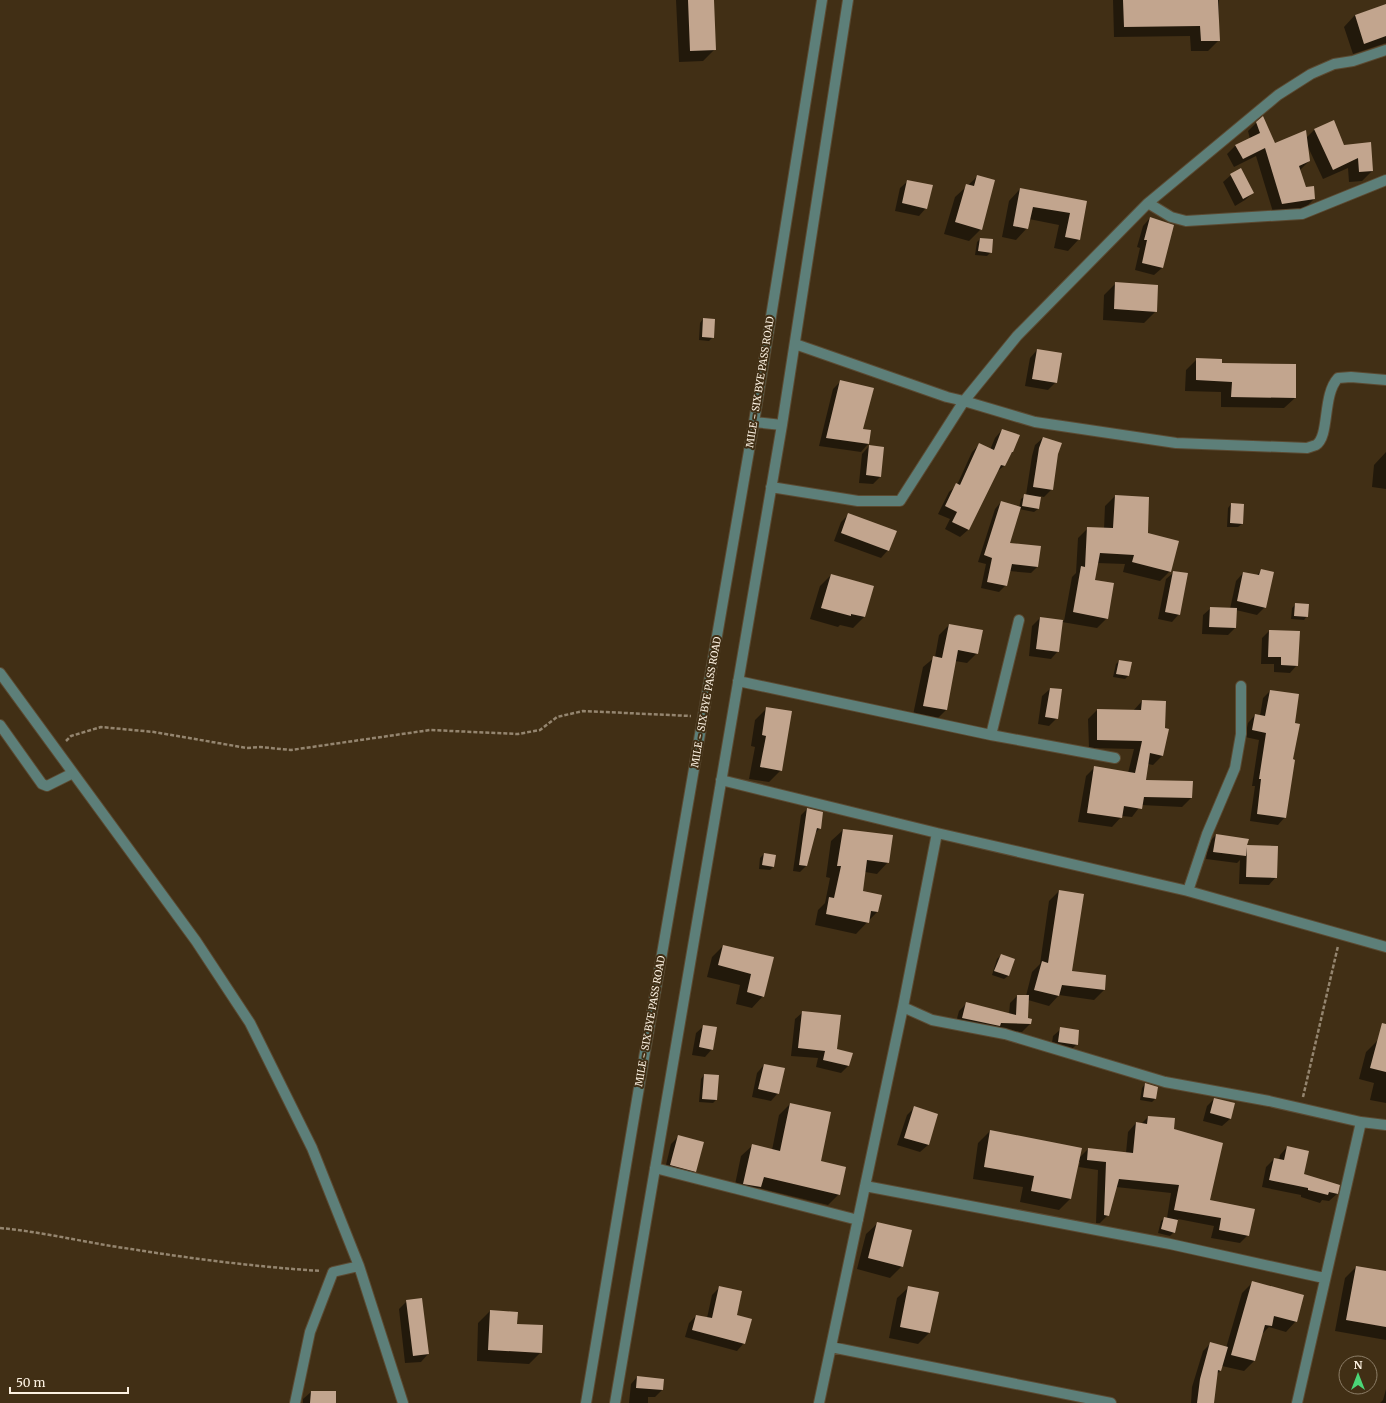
<svg xmlns="http://www.w3.org/2000/svg" width="1386" height="1403" font-family="Merriweather,serif">
<style>
.shadow{fill:#0007}
.building{fill:#c2a58e}
.lines{fill:none;stroke-linecap:round;stroke-linejoin:round}
.minor-casing{stroke:#5b4a32;stroke-width:12}
.path{stroke:#94856f;stroke-width:2.5;stroke-dasharray:4 2;stroke-linecap:butt}
.minor{stroke:#5d7f79;stroke-width:10}
.labels{text-anchor:middle;dominant-baseline:central;stroke-width:4;stroke-linejoin:round;paint-order:stroke}
.street-label{font-size:10px;fill:#fcf1e1;stroke:#412f15}
</style>
<rect width="100%" height="100%" fill="#412f15"/>
<path class="shadow" d="M 676,0 L 713,0 L 715,49 L 703,61 L 679,62 Z
M 1113,0 L 1219,0 L 1219,40 L 1208,51 L 1191,51 L 1190,36 L 1114,37 Z
M 1386,5 L 1386,43 L 1353,54 L 1344,27 L 1355,15 Z
M 1257,122 L 1275,144 L 1306,138 L 1315,129 L 1344,146 L 1370,143 L 1372,171 L 1362,181 L 1349,182 L 1348,168 L 1323,179 L 1308,147 L 1309,161 L 1300,170 L 1305,188 L 1314,199 L 1305,208 L 1273,212 L 1256,156 L 1234,167 L 1227,154 L 1236,145 L 1250,139 L 1248,131 Z
M 1231,175 L 1253,193 L 1245,200 L 1235,206 L 1223,182 Z
M 978,176 L 981,229 L 969,241 L 944,234 L 955,197 Z
M 908,181 L 926,208 L 919,216 L 895,211 L 900,188 Z
M 1020,189 L 1086,202 L 1079,239 L 1068,251 L 1054,248 L 1059,225 L 1029,219 L 1027,228 L 1016,240 L 1002,237 L 1009,201 Z
M 1150,218 L 1162,268 L 1154,275 L 1135,270 L 1140,248 L 1137,247 L 1143,226 Z
M 980,239 L 991,252 L 987,256 L 975,255 L 977,242 Z
M 1116,283 L 1156,311 L 1144,323 L 1103,320 L 1104,295 Z
M 703,319 L 713,337 L 709,341 L 699,340 L 700,323 Z
M 1037,350 L 1056,382 L 1048,390 L 1025,386 L 1030,358 Z
M 1197,359 L 1221,364 L 1295,398 L 1284,408 L 1221,407 L 1221,392 L 1185,391 L 1186,370 Z
M 841,381 L 862,430 L 870,431 L 868,444 L 861,452 L 819,446 L 833,389 Z
M 1002,430 L 1012,452 L 1004,466 L 995,473 L 968,530 L 960,537 L 945,529 L 950,519 L 938,514 L 949,492 L 957,485 L 972,452 L 979,445 L 990,450 L 995,438 Z
M 1043,438 L 1057,454 L 1052,489 L 1044,497 L 1040,496 L 1038,509 L 1034,512 L 1019,509 L 1008,543 L 1038,566 L 1031,573 L 1009,571 L 1006,585 L 999,592 L 981,588 L 986,564 L 978,562 L 995,509 L 1001,502 L 1019,508 L 1021,499 L 1026,495 L 1032,456 L 1035,445 Z
M 869,446 L 880,477 L 873,484 L 859,483 L 862,454 Z
M 1386,452 L 1386,489 L 1372,487 L 1374,465 Z
M 1115,496 L 1147,534 L 1170,571 L 1160,581 L 1123,572 L 1125,564 L 1097,563 L 1094,581 L 1107,618 L 1097,628 L 1062,622 L 1058,651 L 1051,659 L 1029,656 L 1032,626 L 1040,618 L 1064,621 L 1072,577 L 1076,573 L 1078,538 L 1088,528 L 1104,529 L 1105,506 Z
M 1231,504 L 1242,524 L 1238,527 L 1227,527 L 1228,508 Z
M 848,515 L 888,550 L 881,558 L 834,541 L 841,522 Z
M 1261,571 L 1265,607 L 1257,615 L 1236,610 L 1235,628 L 1228,635 L 1202,634 L 1203,615 L 1211,608 L 1230,609 L 1236,581 L 1243,573 L 1256,576 Z
M 1174,572 L 1179,614 L 1172,622 L 1158,619 L 1166,579 Z
M 831,575 L 873,586 L 864,617 L 853,628 L 840,625 L 838,627 L 810,619 L 820,586 Z
M 1296,604 L 1307,616 L 1304,620 L 1291,619 L 1292,608 Z
M 949,625 L 977,653 L 967,663 L 955,661 L 946,710 L 936,720 L 913,715 L 923,667 L 935,657 L 939,635 Z
M 1269,631 L 1297,665 L 1290,673 L 1274,672 L 1274,664 L 1261,664 L 1262,638 Z
M 1119,661 L 1128,676 L 1125,679 L 1113,677 L 1116,664 Z
M 1050,689 L 1057,718 L 1049,726 L 1038,724 L 1042,696 Z
M 1270,691 L 1293,724 L 1292,760 L 1285,817 L 1278,825 L 1250,821 L 1255,786 L 1252,786 L 1259,740 L 1245,737 L 1248,723 L 1255,715 L 1260,716 L 1263,698 Z
M 1142,701 L 1162,756 L 1153,765 L 1148,764 L 1145,781 L 1191,798 L 1182,807 L 1141,805 L 1132,817 L 1122,816 L 1112,827 L 1078,822 L 1086,776 L 1095,767 L 1128,773 L 1134,749 L 1089,748 L 1088,719 L 1097,710 L 1133,711 Z
M 767,708 L 781,770 L 769,782 L 749,779 L 755,747 L 751,746 L 755,720 Z
M 807,809 L 820,828 L 814,834 L 806,866 L 800,872 L 793,871 L 801,815 Z
M 843,830 L 888,862 L 877,874 L 865,872 L 862,892 L 877,912 L 856,934 L 815,925 L 818,910 L 825,903 L 830,878 L 826,877 L 831,841 Z
M 1216,835 L 1246,846 L 1276,877 L 1269,885 L 1239,884 L 1240,860 L 1237,863 L 1206,859 L 1208,843 Z
M 764,854 L 773,867 L 770,870 L 759,869 L 760,858 Z
M 1059,891 L 1071,972 L 1104,990 L 1094,1000 L 1059,995 L 1049,1006 L 1028,1000 L 1027,1019 L 1031,1020 L 1030,1024 L 1022,1032 L 955,1026 L 959,1011 L 967,1003 L 1009,1014 L 1010,1003 L 1017,996 L 1026,996 L 1032,972 L 1040,964 L 1049,901 Z
M 723,946 L 773,958 L 763,996 L 752,1008 L 736,1004 L 740,985 L 707,977 L 712,957 Z
M 1001,955 L 1014,960 L 1008,976 L 1004,979 L 992,975 L 997,959 Z
M 803,1012 L 848,1066 L 841,1073 L 816,1067 L 818,1058 L 791,1056 L 795,1019 Z
M 704,1026 L 712,1049 L 705,1057 L 692,1055 L 696,1033 Z
M 1061,1029 L 1077,1044 L 1069,1052 L 1051,1050 L 1053,1036 Z
M 1378,1040 L 1386,1042 L 1386,1103 L 1370,1100 L 1374,1083 L 1359,1079 L 1366,1052 Z
M 764,1065 L 778,1093 L 771,1101 L 752,1097 L 757,1073 Z
M 704,1075 L 716,1100 L 713,1103 L 699,1102 L 701,1079 Z
M 1145,1084 L 1155,1099 L 1152,1102 L 1140,1100 L 1142,1088 Z
M 1214,1099 L 1230,1119 L 1222,1126 L 1203,1121 L 1207,1106 Z
M 790,1104 L 819,1162 L 839,1194 L 828,1205 L 759,1188 L 750,1198 L 733,1194 L 741,1156 L 752,1146 L 772,1150 L 779,1115 Z
M 914,1108 L 928,1145 L 920,1152 L 897,1145 L 907,1115 Z
M 1148,1117 L 1173,1130 L 1209,1201 L 1248,1235 L 1240,1243 L 1211,1238 L 1214,1226 L 1178,1219 L 1174,1232 L 1170,1236 L 1158,1233 L 1161,1221 L 1165,1218 L 1167,1218 L 1171,1193 L 1116,1187 L 1108,1215 L 1100,1223 L 1096,1223 L 1098,1170 L 1079,1167 L 1080,1162 L 1078,1162 L 1070,1199 L 1059,1210 L 1020,1202 L 1023,1187 L 973,1179 L 978,1143 L 990,1131 L 1079,1158 L 1088,1149 L 1126,1153 L 1128,1132 L 1136,1123 L 1141,1124 Z
M 679,1136 L 695,1171 L 688,1179 L 664,1173 L 671,1144 Z
M 1287,1147 L 1303,1175 L 1339,1186 L 1337,1194 L 1329,1201 L 1322,1200 L 1320,1203 L 1301,1197 L 1301,1195 L 1262,1187 L 1266,1167 L 1274,1159 L 1279,1160 L 1280,1155 Z
M 878,1223 L 902,1266 L 890,1278 L 857,1269 L 866,1234 Z
M 1356,1267 L 1386,1272 L 1386,1340 L 1335,1331 L 1345,1278 Z
M 1253,1282 L 1296,1321 L 1286,1332 L 1269,1327 L 1261,1335 L 1254,1361 L 1244,1371 L 1222,1366 L 1220,1371 L 1216,1375 L 1213,1403 L 1191,1403 L 1192,1387 L 1203,1351 L 1211,1343 L 1226,1348 L 1242,1293 Z
M 720,1287 L 744,1343 L 737,1351 L 685,1337 L 689,1323 L 696,1316 L 707,1318 L 712,1295 Z
M 909,1287 L 930,1332 L 918,1344 L 889,1338 L 897,1298 Z
M 407,1301 L 428,1354 L 421,1362 L 405,1363 L 399,1309 Z
M 490,1311 L 516,1325 L 541,1352 L 529,1364 L 477,1361 L 478,1323 Z
M 637,1377 L 663,1380 L 662,1390 L 655,1397 L 648,1397 L 648,1403 L 629,1403 L 631,1384 Z
M 1386,1389 L 1386,1403 L 1380,1403 L 1383,1400 Z
M 311,1392 L 335,1403 L 303,1403 L 303,1399 Z"/>
<path class="building" d="M 688,0 L 714,0 L 716,50 L 690,51 Z
M 1123,0 L 1218,0 L 1220,41 L 1201,41 L 1200,26 L 1124,27 Z
M 1386,4 L 1386,36 L 1364,44 L 1355,15 Z
M 1263,116 L 1275,143 L 1306,130 L 1310,161 L 1299,166 L 1306,187 L 1314,186 L 1315,199 L 1282,204 L 1265,148 L 1243,159 L 1235,145 L 1260,133 L 1256,122 Z
M 1334,120 L 1344,145 L 1371,142 L 1373,171 L 1359,172 L 1358,158 L 1333,170 L 1314,129 Z
M 1241,168 L 1254,193 L 1243,199 L 1230,174 Z
M 977,175 L 995,180 L 982,230 L 955,222 L 966,184 L 974,186 Z
M 907,180 L 933,185 L 927,209 L 902,203 Z
M 1020,188 L 1087,201 L 1080,240 L 1065,237 L 1070,213 L 1033,207 L 1028,229 L 1013,226 Z
M 1150,217 L 1174,225 L 1163,268 L 1142,263 L 1147,240 L 1144,240 Z
M 980,238 L 993,239 L 992,253 L 978,251 Z
M 1115,282 L 1158,285 L 1157,312 L 1114,309 Z
M 703,318 L 715,319 L 714,338 L 702,337 Z
M 1037,349 L 1062,353 L 1057,383 L 1032,379 Z
M 1196,358 L 1222,359 L 1222,363 L 1296,364 L 1296,398 L 1231,397 L 1232,382 L 1196,380 Z
M 840,380 L 874,388 L 863,429 L 871,430 L 869,444 L 826,438 Z
M 1002,429 L 1020,435 L 1013,452 L 1012,452 L 1005,466 L 1001,465 L 969,530 L 952,522 L 957,512 L 945,506 L 956,483 L 960,485 L 979,443 L 994,450 Z
M 1043,437 L 1062,443 L 1058,454 L 1053,490 L 1033,487 L 1039,448 Z
M 869,445 L 884,447 L 881,477 L 866,475 Z
M 1024,494 L 1041,497 L 1039,509 L 1022,506 Z
M 1115,495 L 1149,497 L 1148,533 L 1179,541 L 1171,572 L 1132,562 L 1134,555 L 1100,553 L 1095,580 L 1114,583 L 1108,619 L 1073,612 L 1081,566 L 1085,567 L 1087,527 L 1113,528 Z
M 1001,501 L 1021,507 L 1010,543 L 1041,546 L 1038,567 L 1012,564 L 1007,586 L 987,582 L 992,558 L 984,555 Z
M 1231,503 L 1244,504 L 1243,524 L 1230,523 Z
M 848,513 L 897,531 L 889,551 L 841,533 Z
M 1261,569 L 1274,572 L 1266,608 L 1237,601 L 1243,572 L 1259,575 Z
M 1173,571 L 1188,573 L 1180,615 L 1165,612 Z
M 831,574 L 874,586 L 865,617 L 851,614 L 851,616 L 821,608 Z
M 1295,603 L 1309,604 L 1308,617 L 1294,616 Z
M 1210,607 L 1237,608 L 1236,628 L 1209,627 Z
M 1040,617 L 1063,620 L 1059,652 L 1036,649 Z
M 949,624 L 983,630 L 978,654 L 958,650 L 947,710 L 923,706 L 933,656 L 942,658 Z
M 1269,630 L 1300,631 L 1298,666 L 1281,665 L 1281,657 L 1268,657 Z
M 1119,660 L 1132,662 L 1129,676 L 1116,674 Z
M 1050,688 L 1062,689 L 1058,719 L 1045,717 Z
M 1270,690 L 1299,694 L 1295,723 L 1300,724 L 1293,759 L 1295,760 L 1286,818 L 1257,814 L 1261,779 L 1259,779 L 1266,733 L 1252,730 L 1255,714 L 1265,716 Z
M 1142,700 L 1166,701 L 1165,728 L 1169,729 L 1163,756 L 1150,753 L 1146,780 L 1193,781 L 1192,798 L 1144,797 L 1142,809 L 1124,806 L 1122,818 L 1087,813 L 1094,766 L 1135,773 L 1142,741 L 1097,740 L 1097,709 L 1141,710 Z
M 766,707 L 792,711 L 782,771 L 760,767 L 766,736 L 762,735 Z
M 807,808 L 823,812 L 821,829 L 817,828 L 807,866 L 799,865 Z
M 843,829 L 893,835 L 889,863 L 867,860 L 863,891 L 882,895 L 878,912 L 871,911 L 869,923 L 826,914 L 829,897 L 834,898 L 841,866 L 837,866 Z
M 1216,834 L 1249,839 L 1247,845 L 1278,846 L 1277,878 L 1246,877 L 1247,847 L 1246,856 L 1213,852 Z
M 764,853 L 776,855 L 774,867 L 762,865 Z
M 1059,890 L 1084,894 L 1072,971 L 1106,975 L 1105,990 L 1062,985 L 1059,996 L 1034,990 L 1042,961 L 1048,963 Z
M 723,945 L 774,957 L 764,997 L 747,992 L 751,974 L 718,965 Z
M 1001,954 L 1015,959 L 1009,976 L 994,971 Z
M 1017,995 L 1029,995 L 1028,1018 L 1032,1019 L 1031,1024 L 1001,1023 L 1000,1026 L 962,1018 L 966,1002 L 1016,1015 Z
M 802,1011 L 841,1015 L 837,1049 L 853,1053 L 849,1066 L 823,1060 L 825,1051 L 798,1048 Z
M 1382,1023 L 1386,1024 L 1386,1072 L 1370,1068 Z
M 703,1025 L 717,1027 L 713,1050 L 699,1047 Z
M 1060,1027 L 1079,1030 L 1078,1045 L 1058,1042 Z
M 764,1064 L 785,1068 L 779,1094 L 758,1089 Z
M 704,1074 L 719,1075 L 717,1100 L 702,1099 Z
M 1145,1083 L 1158,1087 L 1156,1099 L 1143,1097 Z
M 1214,1098 L 1235,1103 L 1231,1119 L 1210,1113 Z
M 790,1103 L 831,1112 L 821,1161 L 846,1167 L 840,1195 L 764,1177 L 761,1187 L 743,1184 L 752,1144 L 780,1151 Z
M 914,1106 L 938,1114 L 929,1145 L 904,1138 Z
M 1148,1116 L 1175,1118 L 1174,1129 L 1223,1143 L 1210,1200 L 1255,1209 L 1249,1236 L 1219,1230 L 1221,1218 L 1174,1210 L 1179,1185 L 1119,1179 L 1109,1216 L 1104,1215 L 1106,1162 L 1087,1160 L 1088,1148 L 1133,1153 L 1136,1122 L 1147,1124 Z
M 990,1130 L 1082,1148 L 1071,1199 L 1031,1191 L 1034,1176 L 984,1167 Z
M 678,1135 L 704,1142 L 696,1172 L 670,1165 Z
M 1287,1146 L 1309,1151 L 1304,1174 L 1340,1185 L 1338,1194 L 1329,1192 L 1328,1195 L 1308,1190 L 1308,1188 L 1269,1180 L 1274,1158 L 1284,1160 Z
M 1164,1217 L 1178,1220 L 1175,1233 L 1161,1229 Z
M 877,1222 L 912,1230 L 903,1267 L 868,1258 Z
M 1356,1266 L 1386,1271 L 1386,1327 L 1346,1320 Z
M 1252,1281 L 1304,1295 L 1297,1322 L 1274,1316 L 1272,1326 L 1265,1325 L 1255,1361 L 1231,1355 Z
M 719,1286 L 742,1291 L 737,1315 L 752,1319 L 745,1344 L 692,1330 L 696,1315 L 712,1318 Z
M 908,1286 L 939,1292 L 930,1333 L 900,1327 Z
M 422,1298 L 429,1354 L 413,1356 L 406,1300 Z
M 490,1310 L 518,1312 L 517,1324 L 543,1325 L 542,1353 L 488,1350 Z
M 1210,1342 L 1228,1347 L 1221,1371 L 1218,1370 L 1214,1403 L 1197,1403 L 1200,1379 Z
M 637,1376 L 664,1379 L 663,1390 L 636,1388 Z
M 311,1391 L 336,1391 L 336,1403 L 310,1403 Z"/>
<g class="lines">
<defs>
<path id="minor" d="M 1386,50 L 1353,61 L 1334,64 L 1311,74 L 1278,95 L 1148,203 L 1017,336 L 964,401 L 1035,422 L 1176,443 L 1307,448 C 1310,447 1313,446 1316,445 C 1330,436 1322,395 1338,378 L 1351,377 L 1386,380
M 1148,203 L 1171,217 L 1186,221 L 1302,214 L 1386,180
M 754,422 L 782,425
M 771,487 L 858,501 L 900,501 L 964,401 L 947,397 L 795,344
M 0,673 L 196,941 L 250,1023 L 312,1148 L 359,1266 L 403,1403
M 738,681 L 991,735 L 1115,758
M 0,725 L 42,784 L 47,786 L 73,773
M 991,735 L 1019,620
M 721,780 L 937,833 L 903,1007 L 819,1403
M 937,833 L 1188,891 L 1386,947
M 1188,891 L 1207,834 L 1235,768 L 1241,734 L 1241,686
M 903,1007 L 932,1020 L 1005,1034 L 1165,1082 L 1269,1101 L 1361,1122 L 1386,1125
M 655,1168 L 858,1220
M 865,1186 L 1170,1244 L 1324,1278
M 831,1347 L 1111,1403
M 295,1403 L 310,1332 L 333,1272 L 359,1266
M 586,1403 L 645,1052 L 754,422 L 822,0
M 615,1403 L 782,425 L 848,0
M 1297,1403 L 1361,1122"/>
</defs>
<use href="#minor" class="minor-casing"/>
<path class="path" d="M 66,741 L 71,736 L 101,727 L 154,732 L 247,748 L 260,747 L 291,750 L 430,730 L 518,734 L 540,730 L 557,717 L 583,711 L 691,716
M 1303,1097 L 1338,946
M 0,1228 C 44,1232 87,1243 131,1249 C 194,1259 258,1267 321,1271"/>
<use href="#minor" class="minor"/>
</g>
<g class="labels">
<g class="street-label">
<text transform="translate(760 382) rotate(-81)">MILE - SIX BYE PASS ROAD</text>
<text transform="translate(706 702) rotate(-80)">MILE - SIX BYE PASS ROAD</text>
<text transform="translate(650 1021) rotate(-80)">MILE - SIX BYE PASS ROAD</text>
</g>
</g>
<g transform="translate(1358 1375)"><circle r="19" fill="#412f15" stroke="#8c7d67"/>
<path d="M0-3L7 15L0 10L-7 15Z" fill="#4bd677"/>
<text y="-6" font-size="11" font-weight="bold" text-anchor="middle" fill="#fcf1e1">N</text>
</g>
<path d="M10 1387v6h118v-6" fill="none" stroke="#fcf1e1" stroke-width="2"/>
<text x="16" y="1387" font-size="12" fill="#fcf1e1" stroke="#412f15" stroke-width="3" paint-order="stroke">50 m</text>
</svg>
